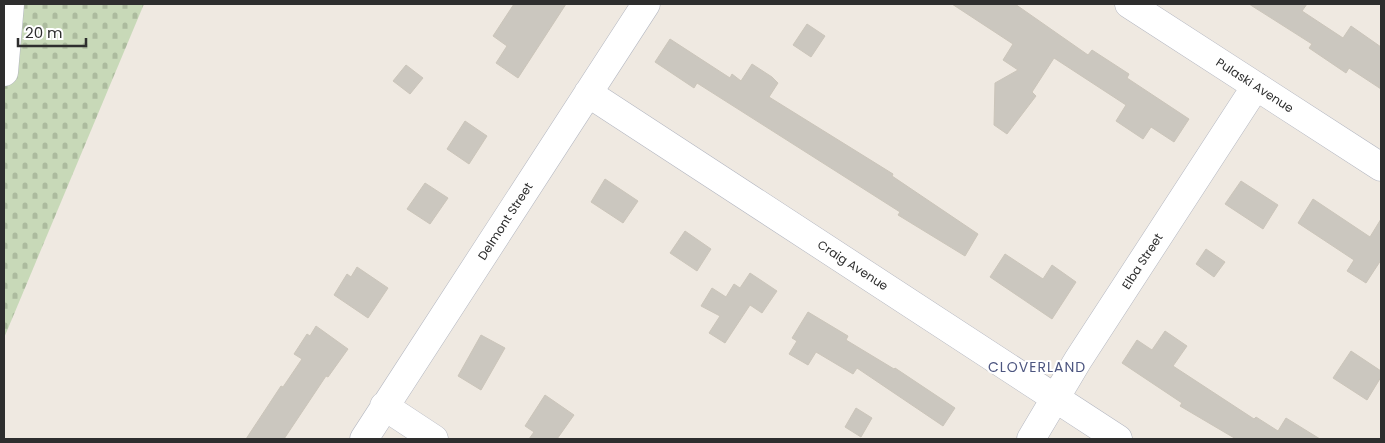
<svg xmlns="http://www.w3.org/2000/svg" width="1385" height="443" font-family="Poppins,sans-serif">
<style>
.cemetery{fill:url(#cemetery-stones)}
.building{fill:#cbc7bf;stroke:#cbc5ba}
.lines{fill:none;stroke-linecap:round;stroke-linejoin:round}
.minor-casing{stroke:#b4b7c1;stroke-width:29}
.minor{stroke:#fff;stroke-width:28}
.labels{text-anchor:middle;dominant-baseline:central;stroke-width:4;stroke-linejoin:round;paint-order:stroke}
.street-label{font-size:12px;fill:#2e2e2e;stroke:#fff}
.neighbourhood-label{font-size:14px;letter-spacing:1px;fill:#4d5680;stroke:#fff}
</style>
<defs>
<pattern id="cemetery-stones" width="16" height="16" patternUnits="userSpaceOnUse" patternTransform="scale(1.25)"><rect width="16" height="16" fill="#c8d9b8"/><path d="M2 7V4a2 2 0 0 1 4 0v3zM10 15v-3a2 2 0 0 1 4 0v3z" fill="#acbb9e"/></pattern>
</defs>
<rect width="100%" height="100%" fill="#efe9e1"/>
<path class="cemetery" d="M 4,4 L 144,4 L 4,338 Z"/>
<path class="building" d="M 514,4 L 566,4 L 518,78 L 496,63 L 507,46 L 493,36 Z
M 952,4 L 1015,4 L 1088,55 L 1092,50 L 1129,74 L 1127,78 L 1189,119 L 1174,142 L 1151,127 L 1143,139 L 1116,121 L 1126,105 L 1054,58 L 1032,92 L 1036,96 L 1007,134 L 994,125 L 995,83 L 1018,70 L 1003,60 L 1013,44 Z
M 1249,4 L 1307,4 L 1302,11 L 1343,38 L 1351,26 L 1381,47 L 1381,89 L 1349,68 L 1346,73 L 1309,48 L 1312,44 Z
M 807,24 L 825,36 L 811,57 L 793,45 Z
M 670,39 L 730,78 L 732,74 L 741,81 L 752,64 L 772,77 L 778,83 L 769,97 L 893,174 L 892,176 L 978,234 L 965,256 L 898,215 L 900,212 L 697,83 L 694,88 L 655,62 Z
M 406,65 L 423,78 L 410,94 L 393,81 Z
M 465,121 L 487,136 L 469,164 L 447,149 Z
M 605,179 L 638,201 L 623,223 L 591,202 Z
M 1241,181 L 1278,205 L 1263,229 L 1225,204 Z
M 425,183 L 448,198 L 430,224 L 407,209 Z
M 1313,199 L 1370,237 L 1381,219 L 1381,260 L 1366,283 L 1347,271 L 1354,260 L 1298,223 Z
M 685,231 L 711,249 L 697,271 L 670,253 Z
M 1206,249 L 1225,262 L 1214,277 L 1196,264 Z
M 1005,254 L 1043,279 L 1052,265 L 1076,282 L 1052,319 L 990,277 Z
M 357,267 L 388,288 L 368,318 L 334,295 L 347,274 L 351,277 Z
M 750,273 L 777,291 L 762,313 L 750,305 L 725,343 L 709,333 L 720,316 L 701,306 L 712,288 L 726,297 L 734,284 L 740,288 Z
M 808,312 L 848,336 L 846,340 L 894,369 L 895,368 L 955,408 L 943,426 L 857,368 L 853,374 L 816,352 L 808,365 L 789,354 L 797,341 L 792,338 Z
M 316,326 L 348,349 L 328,377 L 326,376 L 284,439 L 246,439 L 281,386 L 283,387 L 302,359 L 294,354 L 307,334 L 310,336 Z
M 1165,331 L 1187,346 L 1173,366 L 1254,419 L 1256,417 L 1278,431 L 1286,418 L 1320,439 L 1236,439 L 1180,406 L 1182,403 L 1122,363 L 1137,340 L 1152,350 Z
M 481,335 L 505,348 L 481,390 L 458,376 Z
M 1351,351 L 1381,371 L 1381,377 L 1367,400 L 1333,378 Z
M 545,395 L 574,415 L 557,439 L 529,439 L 534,432 L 525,426 Z
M 856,408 L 872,418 L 861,437 L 845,427 Z"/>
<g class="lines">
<defs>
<path id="minor" d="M 1129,4 L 1381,167
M 4,72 L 10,4
M 588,93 L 1118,439
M 384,406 L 434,439
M 364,439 L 646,4
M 1031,439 L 1078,360 L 1256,86"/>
</defs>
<use href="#minor" class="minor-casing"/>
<use href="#minor" class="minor"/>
</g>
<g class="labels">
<g class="street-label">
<text transform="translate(1255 85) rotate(33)">Pulaski Avenue</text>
<text transform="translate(505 221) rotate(-57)">Delmont Street</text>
<text transform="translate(1142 261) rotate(-57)">Elba Street</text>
<text transform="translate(853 265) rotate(33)">Craig Avenue</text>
</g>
<g class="neighbourhood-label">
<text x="1037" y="367">CLOVERLAND</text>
</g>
</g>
<rect width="1385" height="443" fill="none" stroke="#2e2e2e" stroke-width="10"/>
<path d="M18 38v8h68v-8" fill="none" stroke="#2e2e2e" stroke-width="2.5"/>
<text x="25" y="38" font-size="15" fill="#2e2e2e" stroke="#ffffff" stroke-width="4" paint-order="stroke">20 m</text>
</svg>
